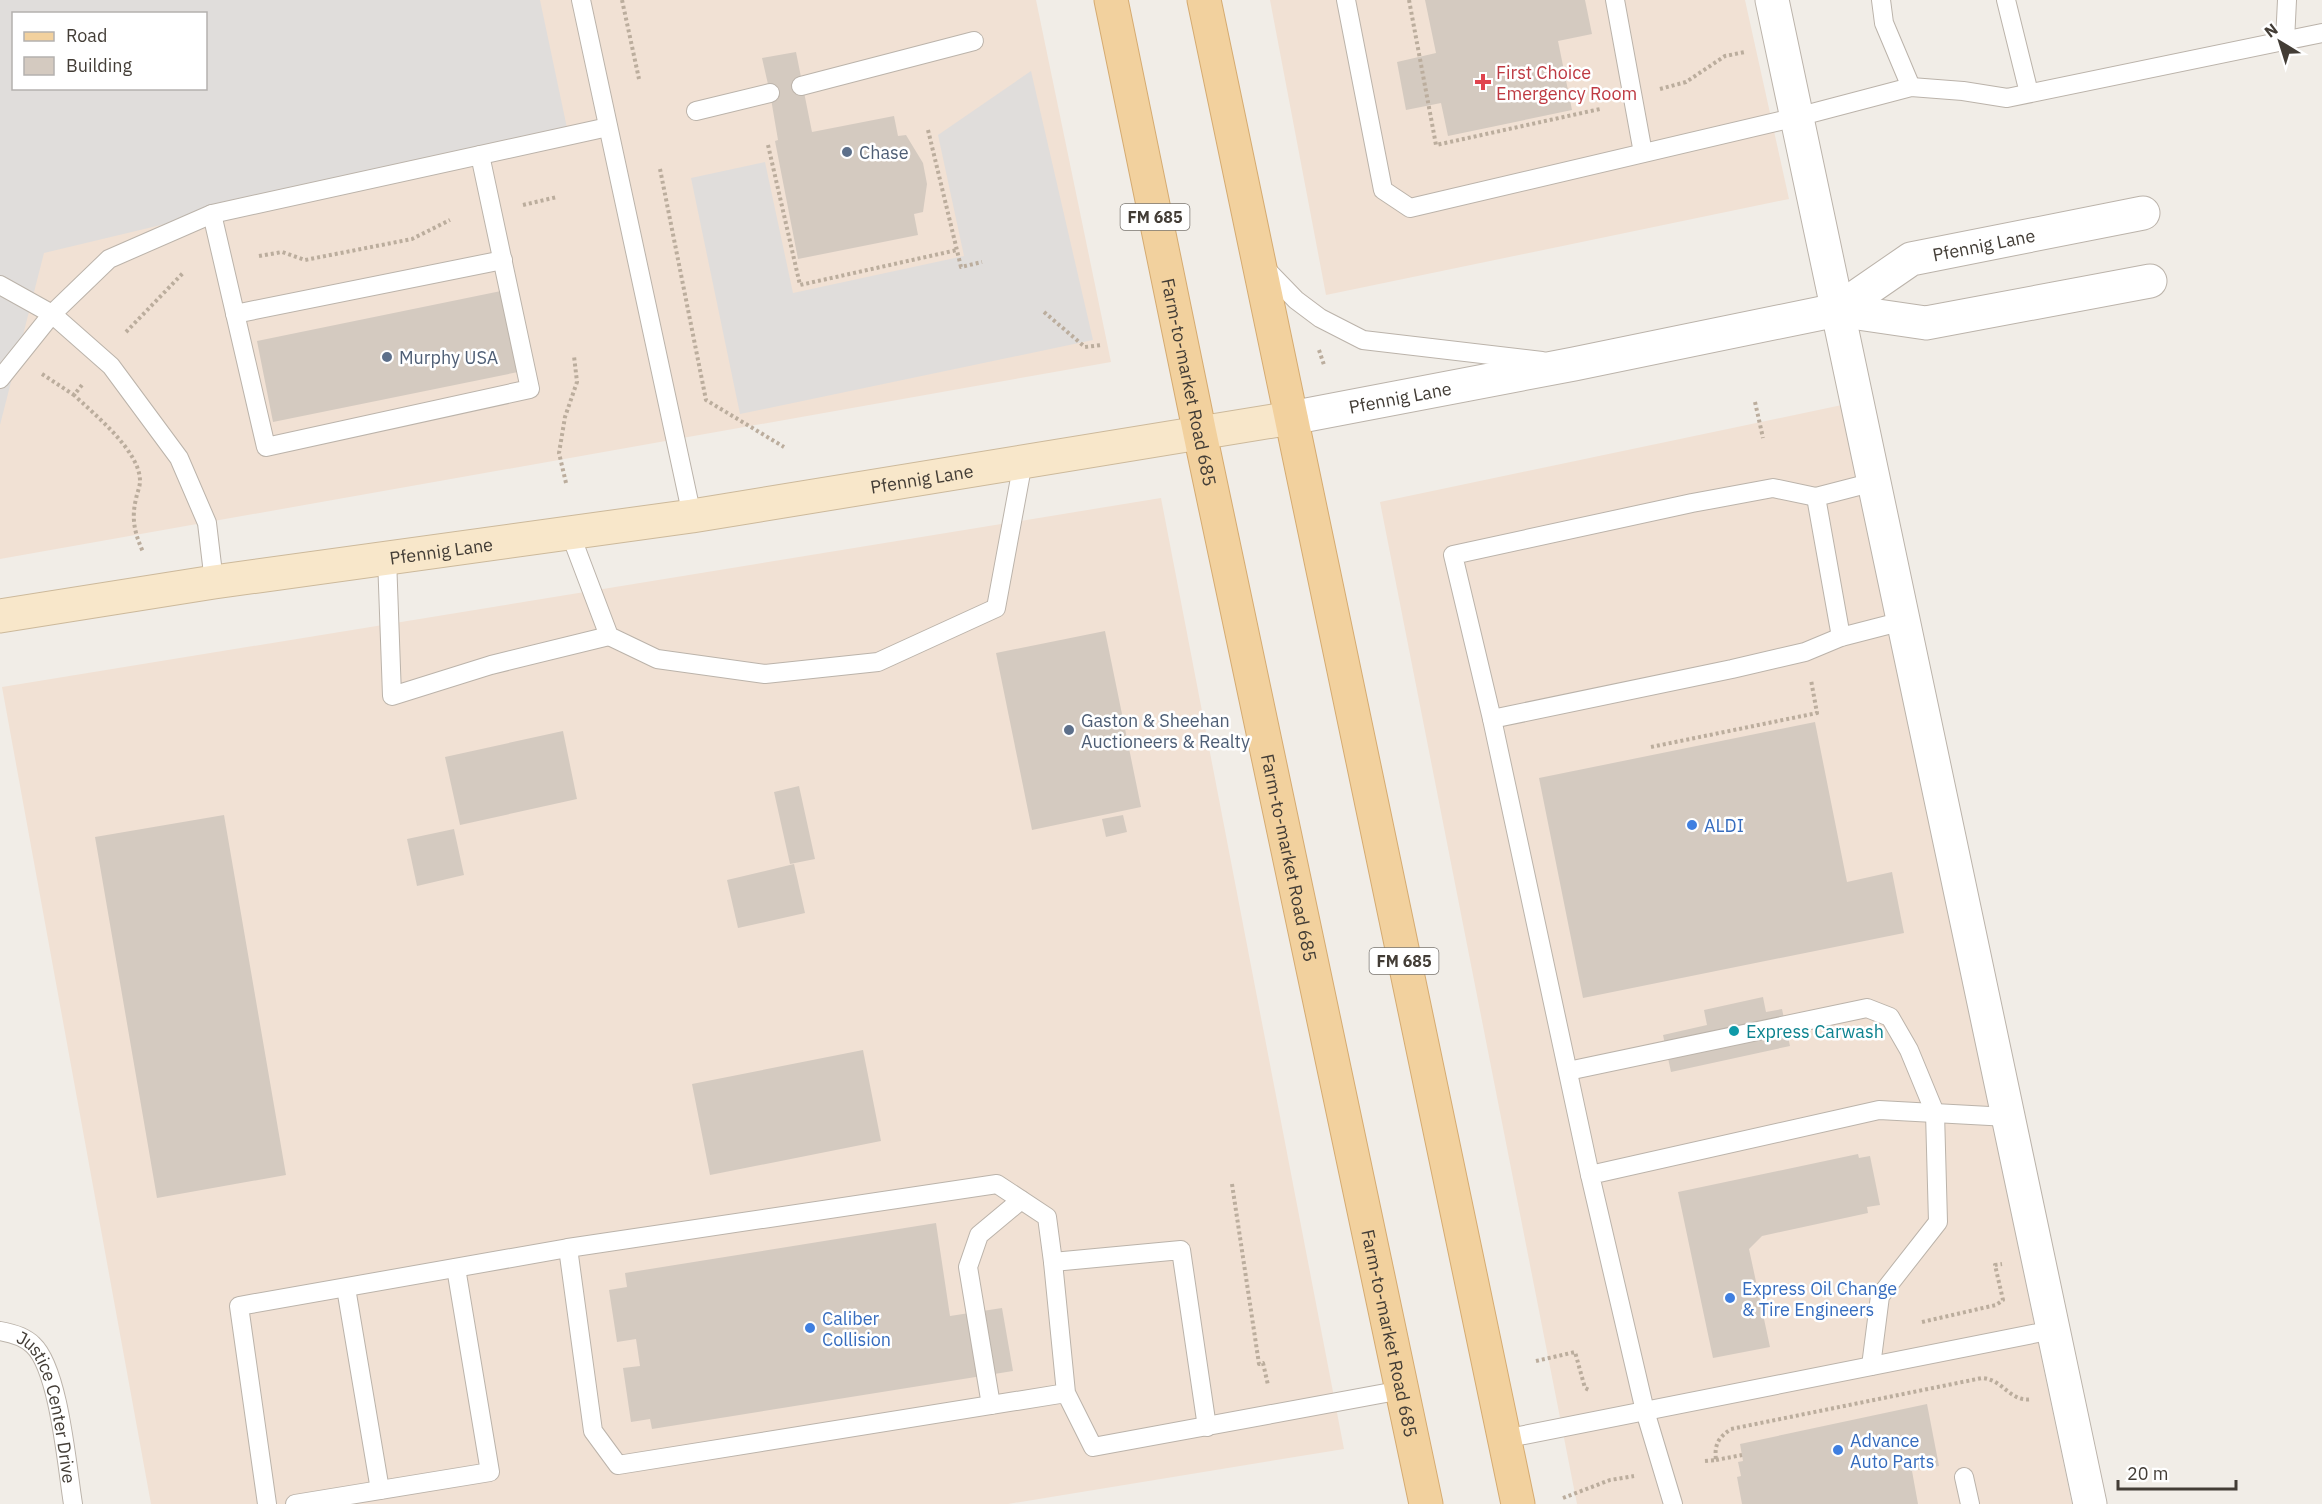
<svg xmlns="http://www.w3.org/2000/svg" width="2322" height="1504" font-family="'IBM Plex Sans',sans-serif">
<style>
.commercial{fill:#f1e1d4;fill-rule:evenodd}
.parking{fill:#e0dddb;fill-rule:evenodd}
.building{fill:#d4cac0}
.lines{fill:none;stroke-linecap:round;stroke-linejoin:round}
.lane-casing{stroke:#bbb3aa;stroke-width:20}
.street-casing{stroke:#bbb3aa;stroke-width:35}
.secondary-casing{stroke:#ccb99b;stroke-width:35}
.primary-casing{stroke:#d5ab71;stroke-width:35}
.path{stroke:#bbad9d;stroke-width:4;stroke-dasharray:3 3;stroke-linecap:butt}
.lane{stroke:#fff;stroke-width:18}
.street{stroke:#fff;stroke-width:33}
.secondary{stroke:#f8e7ca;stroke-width:33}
.primary{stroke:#f2d19e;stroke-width:33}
.health-dot{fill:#e0444e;stroke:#fff;stroke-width:2}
.service-dot{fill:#5c6f8a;stroke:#fff;stroke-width:2}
.shop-dot{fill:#3f7fe0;stroke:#fff;stroke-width:2}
.culture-dot{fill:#0f9aa8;stroke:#fff;stroke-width:2}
.labels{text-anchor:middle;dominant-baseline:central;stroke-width:5;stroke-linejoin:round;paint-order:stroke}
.shield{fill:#fff;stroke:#7b7772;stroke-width:1.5}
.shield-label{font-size:16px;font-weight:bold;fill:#433d36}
.health-label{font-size:18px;fill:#be3a42;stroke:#fff;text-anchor:start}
.service-label{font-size:18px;fill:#4e5e75;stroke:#fff;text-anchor:start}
.street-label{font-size:18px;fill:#433d36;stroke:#fff}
.shop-label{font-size:18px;fill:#366cbe;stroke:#fff;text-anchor:start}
.culture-label{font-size:18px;fill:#0d838f;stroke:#fff;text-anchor:start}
</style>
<rect width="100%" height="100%" fill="#f1ede7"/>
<path class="commercial" d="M 0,0 L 1036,0 L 1111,362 L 0,559 ZM 14,14 L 206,14 L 206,88 L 14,88 Z
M 1270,0 L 1745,0 L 1789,199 L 1326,295 Z
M 1842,405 L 2072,1504 L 1577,1504 L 1380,502 Z
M 1161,498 L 1344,1449 L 1008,1504 L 151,1504 L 2,687 Z"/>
<path class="parking" d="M 0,0 L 540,0 L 567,128 L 44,253 L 0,425 ZM 14,14 L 206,14 L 206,88 L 14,88 Z
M 1031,71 L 1093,340 L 740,414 L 691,178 L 765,162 L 793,293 L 964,256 L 938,135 Z"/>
<path class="building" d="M 1425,0 L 1585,0 L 1592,34 L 1558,41 L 1572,110 L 1448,136 L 1441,103 L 1406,110 L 1397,62 L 1436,53 Z
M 796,52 L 812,132 L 894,116 L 898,136 L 906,135 L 923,163 L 927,184 L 923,212 L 914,214 L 918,235 L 798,259 L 775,141 L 778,140 L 770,93 L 762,58 Z
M 501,291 L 518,372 L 273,422 L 257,341 Z
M 1105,631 L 1141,807 L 1032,830 L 996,653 Z
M 1815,722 L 1847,882 L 1892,872 L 1904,933 L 1583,998 L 1539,778 Z
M 563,731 L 577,799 L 460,825 L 445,757 Z
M 799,786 L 815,859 L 790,864 L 774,792 Z
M 224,815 L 286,1175 L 157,1198 L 95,837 Z
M 1123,815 L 1127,832 L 1106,837 L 1102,819 Z
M 454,829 L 464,875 L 417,886 L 407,839 Z
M 794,864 L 805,913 L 738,928 L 727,880 Z
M 1763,997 L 1766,1012 L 1782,1009 L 1790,1046 L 1671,1072 L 1663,1035 L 1707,1025 L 1704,1010 Z
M 863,1050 L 881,1141 L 710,1175 L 692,1084 Z
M 1858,1154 L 1859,1158 L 1870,1156 L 1880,1205 L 1867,1207 L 1868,1213 L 1762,1236 L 1749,1249 L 1770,1347 L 1713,1358 L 1678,1192 Z
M 936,1223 L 950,1316 L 1002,1308 L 1013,1371 L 652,1429 L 650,1419 L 631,1422 L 623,1368 L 640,1366 L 636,1339 L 617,1342 L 609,1290 L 627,1287 L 625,1273 Z
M 1927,1404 L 1939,1466 L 1912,1471 L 1918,1504 L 1742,1504 L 1737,1477 L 1741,1476 L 1738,1462 L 1743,1461 L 1740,1444 Z"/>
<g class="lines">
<defs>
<g id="lane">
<path d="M 581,0 L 692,516"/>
<path d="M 1346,0 L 1383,190 L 1410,208 L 1797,117 L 1911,87 L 1963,91 L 2007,98 L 2322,33"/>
<path d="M 1615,0 L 1643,153"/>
<path d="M 1881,0 L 1884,23 L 1911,87"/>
<path d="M 2006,0 L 2029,93"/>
<path d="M 2285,41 L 2287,0"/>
<path d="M 801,86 L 974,41"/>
<path d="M 696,111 L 770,93"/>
<path d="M 212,214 L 266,447 L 530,389 L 480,155"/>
<path d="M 1264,267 L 1296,300 L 1320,318 L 1363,340 L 1542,361"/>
<path d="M 0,285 L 52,314 L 111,366 L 179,458 L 207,523 L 214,582"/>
<path d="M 235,314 L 503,260"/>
<path d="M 0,379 L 52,314 L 109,259 L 212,214 L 608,127"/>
<path d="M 570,533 L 609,636 L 657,659 L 765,674 L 878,662 L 996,608 L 1023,462"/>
<path d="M 387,558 L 392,696 L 491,665 L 609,636"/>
<path d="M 1841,637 L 1816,497 L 1874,482"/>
<path d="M 1492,719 L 1453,555 L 1692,503 L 1773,488 L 1816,497"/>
<path d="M 1568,1071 L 1867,1008 L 1890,1017 L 1909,1050 L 1935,1113 L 1938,1222 L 1880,1296 L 1871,1366"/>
<path d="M 1590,1175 L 1492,719 L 1732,669 L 1805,652 L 1841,637 L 1903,621"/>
<path d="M 1053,1262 L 1181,1250 L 1207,1427"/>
<path d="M 346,1288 L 380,1490"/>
<path id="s1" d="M 0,1331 C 12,1333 24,1336 33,1345 C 59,1369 67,1467 73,1504"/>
<path d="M 1066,1393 L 1053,1262 L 1047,1217 L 997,1184 L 568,1248 L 593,1431 L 618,1465 L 1066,1393 L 1093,1447 L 1402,1390"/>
<path d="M 991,1405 L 968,1267 L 979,1235 L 1021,1200"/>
<path d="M 1504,1439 L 2053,1330"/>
<path d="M 1964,1477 L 1970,1504"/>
<path d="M 267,1504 L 239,1306 L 568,1248"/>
<path d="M 295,1504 L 490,1472 L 456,1268"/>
<path d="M 1673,1504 L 1645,1411 L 1590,1175 L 1879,1110 L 2008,1117"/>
</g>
<g id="street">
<path d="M 1772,0 L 2090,1504"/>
<path id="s2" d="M 1837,310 L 1911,259 L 2143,213"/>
<path id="s3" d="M 1291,418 L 1574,364 L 1837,310 L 1926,323 L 2150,281"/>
</g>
<g id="secondary">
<path id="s4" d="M 0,616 L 214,582 L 692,516 L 1291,418"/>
</g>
<g id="primary">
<path id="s5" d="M 1111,0 L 1200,434 L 1426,1504"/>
<path d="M 1204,0 L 1518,1504"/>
</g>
</defs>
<use href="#lane" class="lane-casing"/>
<use href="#street" class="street-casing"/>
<use href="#secondary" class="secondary-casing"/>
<use href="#primary" class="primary-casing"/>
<path class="path" d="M 622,0 L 639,79
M 1409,0 L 1436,145 L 1600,109
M 1660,89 L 1686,82 L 1725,56 L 1745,52
M 928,130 L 961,267 L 982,262
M 768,145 L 800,285 L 957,250
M 660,169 L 706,400 L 784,447
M 523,205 L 557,197
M 259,256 L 282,252 L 305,260 L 412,239 L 450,220
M 1044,312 L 1085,347 L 1102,345
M 126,332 L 184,272
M 1319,350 L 1324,365
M 42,374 L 74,395
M 82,385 L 74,395 C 95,415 140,451 140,481 C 140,487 137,493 136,499 C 131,519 135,534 143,552
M 1755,402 L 1763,438
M 566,483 L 559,453 L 565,417 L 577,382 L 574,356
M 1651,747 L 1817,713 L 1811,680
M 1232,1184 L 1259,1364 L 1263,1363 L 1268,1385
M 1922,1322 L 1996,1305 L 2003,1300 L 1995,1265 L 2002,1264
M 1536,1361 L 1575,1352 L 1585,1388 L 1589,1390
M 1716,1460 L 1742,1455
M 1705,1461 L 1716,1460 C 1714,1444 1719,1437 1731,1429 L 1982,1378 C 2003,1379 2010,1403 2032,1399
M 1563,1498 L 1610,1480 L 1634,1476"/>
<use href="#lane" class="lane"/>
<use href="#street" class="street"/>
<use href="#secondary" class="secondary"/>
<use href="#primary" class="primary"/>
</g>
<path class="health-dot" d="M1480 73h6v6h6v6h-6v6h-6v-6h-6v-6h6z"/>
<g class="service-dot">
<circle cx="847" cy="152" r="6"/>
<circle cx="387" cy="357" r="6"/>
<circle cx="1069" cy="730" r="6"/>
</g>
<g class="shop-dot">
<circle cx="1692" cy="825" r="6"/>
<circle cx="1730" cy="1298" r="6"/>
<circle cx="810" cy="1328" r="6"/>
<circle cx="1838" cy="1450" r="6"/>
</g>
<circle class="culture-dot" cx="1734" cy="1031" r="6"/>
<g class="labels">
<g class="shield">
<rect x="1120.5" y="204" width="69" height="26" rx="4.5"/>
<rect x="1369.5" y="948" width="69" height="26" rx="4.5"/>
</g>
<g class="shield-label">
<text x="1155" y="217">FM 685</text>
<text x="1404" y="961">FM 685</text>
</g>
<g class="health-label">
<text x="1496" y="72">First Choice<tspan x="1496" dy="21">Emergency Room</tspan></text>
</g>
<g class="service-label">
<text x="859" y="152">Chase</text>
<text x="399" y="357">Murphy USA</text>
<text x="1081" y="720">Gaston &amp; Sheehan<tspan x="1081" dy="21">Auctioneers &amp; Realty</tspan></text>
</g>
<g class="street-label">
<text stroke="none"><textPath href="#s2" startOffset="164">Pfennig Lane</textPath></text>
<text stroke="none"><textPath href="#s5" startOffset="390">Farm-to-market Road 685</textPath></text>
<text stroke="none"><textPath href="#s3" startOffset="111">Pfennig Lane</textPath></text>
<text stroke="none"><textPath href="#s4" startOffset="932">Pfennig Lane</textPath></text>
<text stroke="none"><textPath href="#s4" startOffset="446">Pfennig Lane</textPath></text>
<text stroke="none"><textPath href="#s5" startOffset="876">Farm-to-market Road 685</textPath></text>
<text stroke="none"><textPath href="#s5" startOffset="1362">Farm-to-market Road 685</textPath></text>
<text stroke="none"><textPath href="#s1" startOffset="100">Justice Center Drive</textPath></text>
</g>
<g class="shop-label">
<text x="1704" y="825">ALDI</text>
<text x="1742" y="1288">Express Oil Change<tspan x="1742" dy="21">&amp; Tire Engineers</tspan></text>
<text x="822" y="1318">Caliber<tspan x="822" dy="21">Collision</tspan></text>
<text x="1850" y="1440">Advance<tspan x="1850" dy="21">Auto Parts</tspan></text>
</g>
<g class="culture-label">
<text x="1746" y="1031">Express Carwash</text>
</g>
</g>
<rect x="12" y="12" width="195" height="78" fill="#ffffff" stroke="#b4b1af" stroke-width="1.5"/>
<rect x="24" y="32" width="30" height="9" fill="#f2d19e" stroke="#b4b1af" stroke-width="1.5"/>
<text x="66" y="42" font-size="18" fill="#433d36">Road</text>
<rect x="24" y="57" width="30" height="18" fill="#d4cac0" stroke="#b4b1af" stroke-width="1.5"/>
<text x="66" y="72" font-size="18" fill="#433d36">Building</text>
<g transform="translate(2280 42) rotate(322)" stroke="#ffffff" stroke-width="4.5" paint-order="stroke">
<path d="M0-4.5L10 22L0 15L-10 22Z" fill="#433d36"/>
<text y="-9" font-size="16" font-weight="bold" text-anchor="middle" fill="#433d36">N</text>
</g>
<path d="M2118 1480v9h118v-9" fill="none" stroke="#433d36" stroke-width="3"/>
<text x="2127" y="1480" font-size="18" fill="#433d36" stroke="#ffffff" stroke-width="4.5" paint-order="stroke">20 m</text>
</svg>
